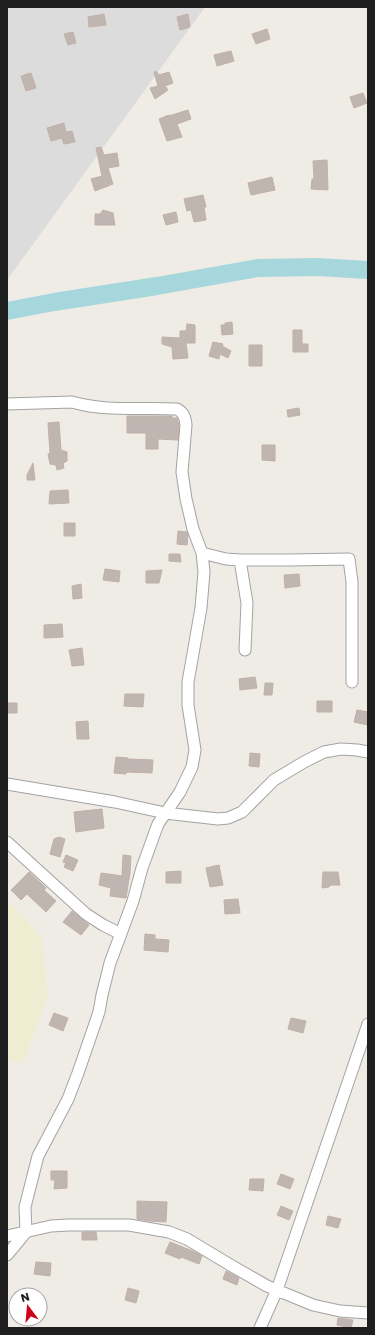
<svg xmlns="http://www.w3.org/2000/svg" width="375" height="1335" font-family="Poppins,sans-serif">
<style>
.residential{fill:#dddcdc}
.farmland{fill:#eeedd1}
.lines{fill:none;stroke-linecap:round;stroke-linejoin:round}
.river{stroke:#a6d7dd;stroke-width:18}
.building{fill:#c0b6b1;stroke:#c1b0a7}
.street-casing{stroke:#a3a3a3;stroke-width:13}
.street{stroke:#fff;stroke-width:11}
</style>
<rect width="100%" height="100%" fill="#efebe5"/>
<path class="residential" d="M 7,7 L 205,7 L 7,280 Z"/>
<path class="farmland" d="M 7,900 L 41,936 L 48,996 L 23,1063 L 7,1061 Z"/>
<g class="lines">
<path class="river" d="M 7,311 L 54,302 L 157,286 L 258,268 L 317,267 L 368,270"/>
</g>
<path class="building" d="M 104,14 L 106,25 L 89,27 L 88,17 Z
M 188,14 L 190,27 L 180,30 L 177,17 Z
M 267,29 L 270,39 L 256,44 L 252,34 Z
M 73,32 L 76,43 L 68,45 L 64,34 Z
M 231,51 L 234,61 L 217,66 L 214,55 Z
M 156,71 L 159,75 L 169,72 L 173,83 L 165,86 L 168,90 L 155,99 L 150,88 L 158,86 L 154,72 Z
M 31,73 L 36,88 L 26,91 L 21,76 Z
M 363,93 L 367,103 L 354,108 L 350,97 Z
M 188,110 L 191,119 L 177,124 L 182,137 L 167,141 L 159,119 L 169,115 L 169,116 Z
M 64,123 L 66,132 L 72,131 L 75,142 L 64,144 L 62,138 L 51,141 L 47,128 Z
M 101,147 L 104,155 L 117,153 L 119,166 L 108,168 L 113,184 L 95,191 L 91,179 L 102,176 L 96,148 Z
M 327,160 L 328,190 L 311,189 L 312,179 L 314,179 L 313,161 Z
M 272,177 L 275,190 L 251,195 L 248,183 Z
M 203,195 L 206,207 L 204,207 L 206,220 L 194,222 L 191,210 L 187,211 L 184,199 Z
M 103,210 L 113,213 L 115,225 L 95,225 L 95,214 L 100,214 Z
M 176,212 L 178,222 L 166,225 L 163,215 Z
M 232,322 L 233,334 L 222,335 L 221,325 L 225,325 L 225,323 Z
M 187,324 L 195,325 L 195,343 L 186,343 L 188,358 L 173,359 L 172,347 L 162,344 L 162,337 L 180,338 L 180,331 L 186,331 Z
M 293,330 L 302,330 L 302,344 L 308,344 L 308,352 L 293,352 Z
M 213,342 L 223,344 L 222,346 L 231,351 L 228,358 L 220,354 L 219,359 L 209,356 Z
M 249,345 L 262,345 L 262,366 L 249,366 Z
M 299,408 L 300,415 L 288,417 L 287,410 Z
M 127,416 L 172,416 L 172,418 L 177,418 L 179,425 L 178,440 L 158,439 L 158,449 L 146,449 L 146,433 L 127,433 Z
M 59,422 L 61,450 L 67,452 L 67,461 L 63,463 L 64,468 L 57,470 L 56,465 L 50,464 L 48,454 L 50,453 L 48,423 Z
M 262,445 L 275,445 L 275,461 L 262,460 Z
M 33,463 L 35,480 L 27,480 L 27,475 Z
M 68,490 L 69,503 L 49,504 L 50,491 Z
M 64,523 L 75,523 L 75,536 L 64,536 Z
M 178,531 L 187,532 L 188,535 L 187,545 L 177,544 Z
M 169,554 L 180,554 L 181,562 L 169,561 Z
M 105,569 L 120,571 L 119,582 L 103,580 Z
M 162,570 L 159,583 L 146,583 L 146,571 Z
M 299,574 L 300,586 L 285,588 L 284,575 Z
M 81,584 L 82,598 L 73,599 L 72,586 Z
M 62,624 L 63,637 L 44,638 L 44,625 Z
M 82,648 L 84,665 L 72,666 L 69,650 Z
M 255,677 L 257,688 L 240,690 L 239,679 Z
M 265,683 L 273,683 L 272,695 L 264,695 Z
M 125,694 L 144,694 L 143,707 L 124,706 Z
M 317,701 L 332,701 L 332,712 L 317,712 Z
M 7,703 L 17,703 L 17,713 L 7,713 Z
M 357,710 L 368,712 L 368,725 L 354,722 Z
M 88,721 L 89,739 L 77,739 L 76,722 Z
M 250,753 L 260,754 L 259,767 L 249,766 Z
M 116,757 L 128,758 L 128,759 L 153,760 L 152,773 L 126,772 L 126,774 L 114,773 Z
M 102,809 L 104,828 L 76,832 L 74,812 Z
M 59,837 L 65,839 L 60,857 L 50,854 L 54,839 Z
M 66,855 L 78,860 L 73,871 L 64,867 L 66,863 L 63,862 Z
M 123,855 L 131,856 L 130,873 L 126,898 L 110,896 L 111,888 L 99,885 L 101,873 L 122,876 Z
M 219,865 L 223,885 L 210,887 L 206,868 Z
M 181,871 L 181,883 L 166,883 L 166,872 Z
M 29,872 L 46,888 L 44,890 L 56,901 L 46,912 L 27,894 L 21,900 L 11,890 Z
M 323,872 L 338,872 L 340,885 L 331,885 L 329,887 L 322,888 Z
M 238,899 L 240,913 L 225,914 L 224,900 Z
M 72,911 L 89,925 L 81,935 L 63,922 Z
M 145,934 L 155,935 L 155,939 L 169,940 L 168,952 L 144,950 Z
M 54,1013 L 68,1018 L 63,1031 L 49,1025 Z
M 291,1018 L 306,1021 L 303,1033 L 288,1029 Z
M 51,1171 L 67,1171 L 67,1188 L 54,1189 L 55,1180 L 51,1180 Z
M 281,1174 L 294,1179 L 290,1189 L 277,1184 Z
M 250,1179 L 264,1179 L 263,1191 L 249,1190 Z
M 137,1201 L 167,1202 L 166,1222 L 149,1221 L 137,1219 Z
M 281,1206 L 293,1211 L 289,1220 L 277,1215 Z
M 328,1216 L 341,1219 L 338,1228 L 326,1225 Z
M 82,1232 L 96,1232 L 97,1240 L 82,1240 Z
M 170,1242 L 195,1252 L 202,1256 L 199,1264 L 181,1257 L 180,1259 L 165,1253 Z
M 36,1262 L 51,1263 L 50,1276 L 34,1274 Z
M 226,1271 L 239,1278 L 237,1285 L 223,1279 Z
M 128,1288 L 139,1291 L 136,1303 L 125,1300 Z
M 338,1318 L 353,1320 L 351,1328 L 337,1325 Z"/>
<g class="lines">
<defs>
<path id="street" d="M 7,404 L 72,402 C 106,412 142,407 177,409 C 184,413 185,417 186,425 L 182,472 L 186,499 L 193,529 L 202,553 L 204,572 L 201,608 L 188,682 L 188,705 L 195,750 L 192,767 L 180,792 L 158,824 L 142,868 L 133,901 L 110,963 L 102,995 L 99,1012 L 78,1073 L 68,1099 L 38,1156 L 25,1207 L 26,1232 L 7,1255
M 202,553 L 226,559 L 240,560 L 289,560 L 349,559 L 352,582 L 352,682
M 240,560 L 247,603 L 245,650
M 7,784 L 115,802 L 165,813 L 218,819 L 228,818 L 242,812 L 274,780 L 304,762 L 324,752 L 341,749 L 357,750 L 368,752
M 7,842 L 86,914 L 103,925 L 121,934
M 7,1236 L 51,1226 L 68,1225 L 129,1225 L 169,1232 L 187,1239 L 232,1266 L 267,1286 L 313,1305 L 340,1311 L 368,1313
M 260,1328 L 277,1290 L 368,1024"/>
</defs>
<use href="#street" class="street-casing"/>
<use href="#street" class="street"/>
</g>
<rect width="375" height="1335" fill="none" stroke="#1f1f1f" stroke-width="16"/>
<g transform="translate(28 1307) rotate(344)"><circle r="19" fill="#ffffff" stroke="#a5a5a5"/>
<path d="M0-3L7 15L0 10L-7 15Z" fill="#cb021a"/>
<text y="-6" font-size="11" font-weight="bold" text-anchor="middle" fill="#1f1f1f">N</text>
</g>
</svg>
